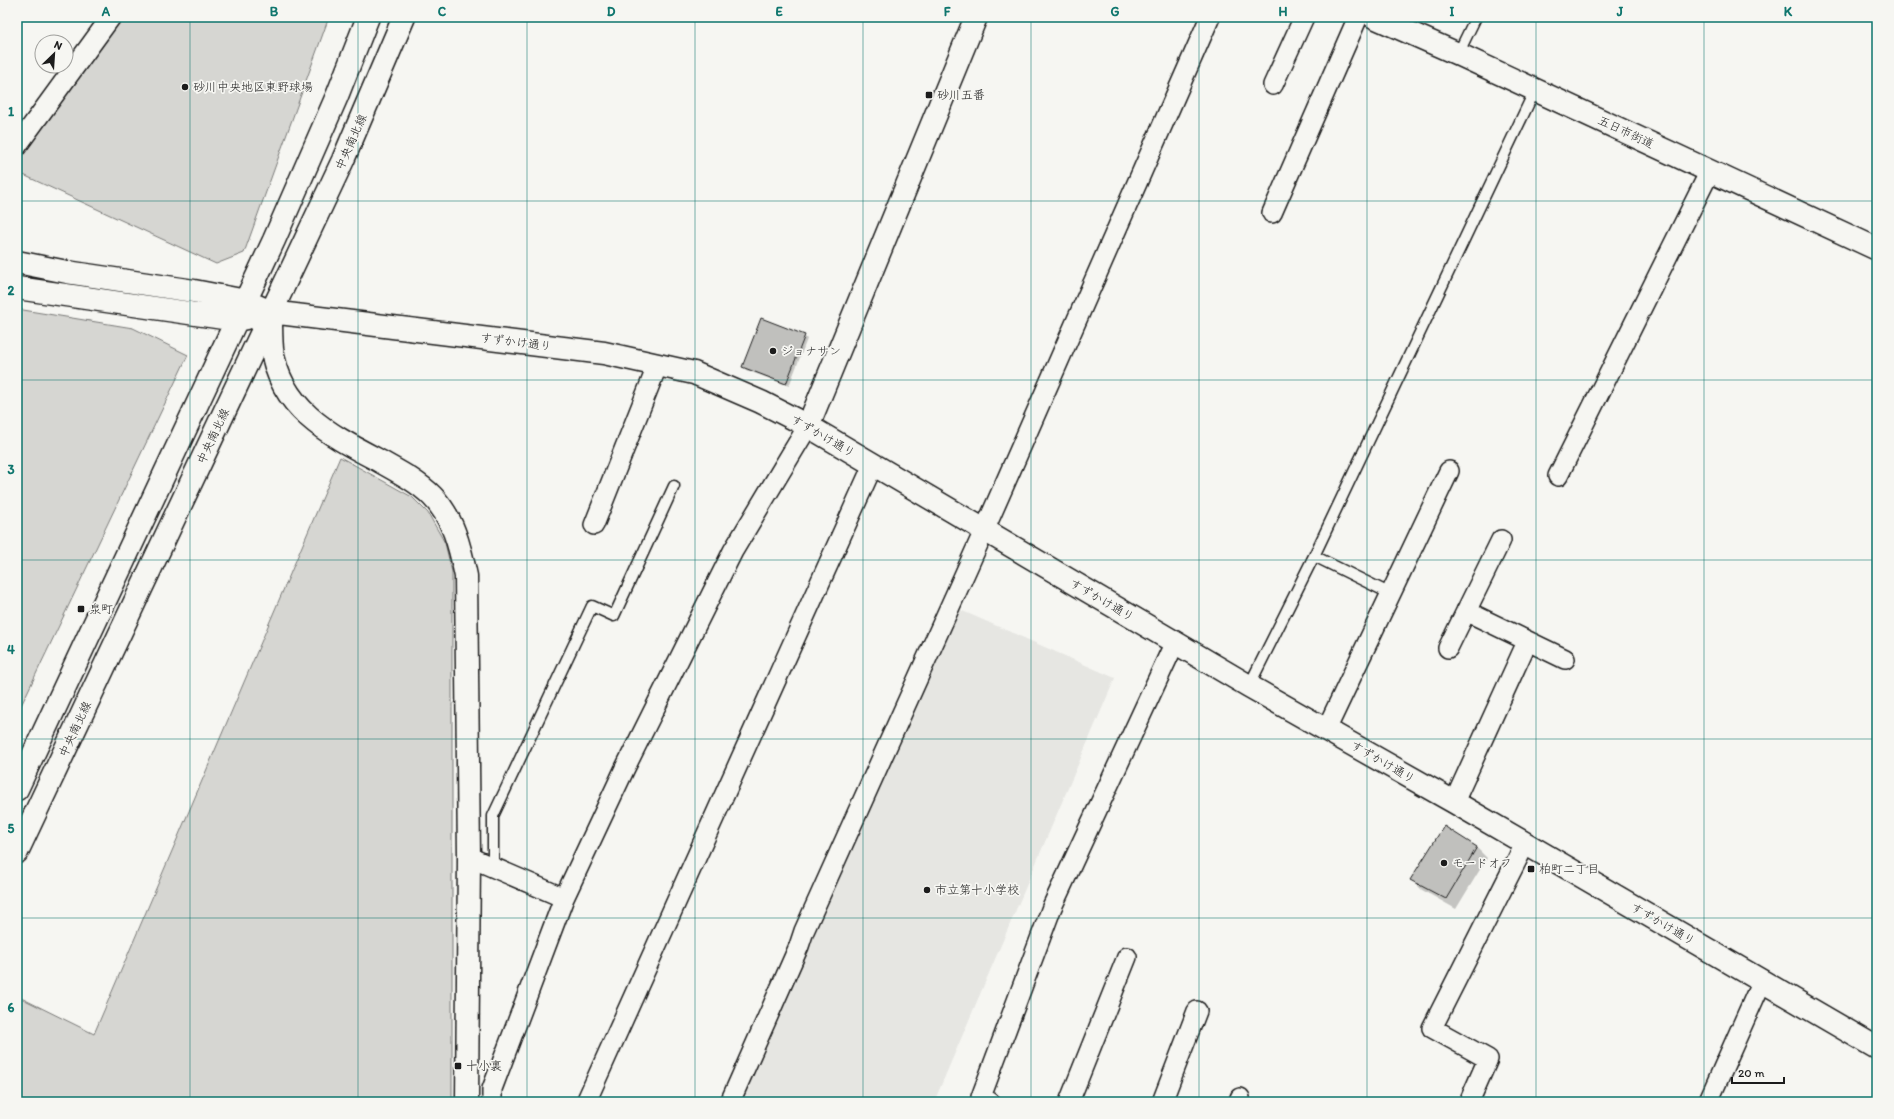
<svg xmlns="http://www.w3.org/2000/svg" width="1894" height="1119" font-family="Itim,'Klee One',sans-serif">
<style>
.built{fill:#e6e6e2}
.green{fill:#d6d6d2;stroke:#797977}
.shadow{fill:#0003}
.building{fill:#c0c0bd;stroke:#1c1c1c}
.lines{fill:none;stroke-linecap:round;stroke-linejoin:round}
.lane-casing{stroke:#1c1c1c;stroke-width:13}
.street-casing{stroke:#1c1c1c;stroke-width:22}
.secondary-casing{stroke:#1c1c1c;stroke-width:25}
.primary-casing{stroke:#1c1c1c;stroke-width:25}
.lane{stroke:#f6f6f2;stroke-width:10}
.street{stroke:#f6f6f2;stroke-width:19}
.secondary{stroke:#f6f6f2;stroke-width:22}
.primary{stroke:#f6f6f2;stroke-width:22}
.grid{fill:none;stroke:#0f766e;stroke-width:1;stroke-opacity:0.55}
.poi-dot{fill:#1c1c1c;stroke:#f6f6f2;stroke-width:1.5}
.labels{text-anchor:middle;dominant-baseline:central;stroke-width:3.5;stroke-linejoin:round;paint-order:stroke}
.poi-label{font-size:12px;fill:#1c1c1c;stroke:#f6f6f2;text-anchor:start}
.street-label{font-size:12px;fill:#1c1c1c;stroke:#f6f6f2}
.neatline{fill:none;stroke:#0f766e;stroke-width:1.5}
.grid-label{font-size:13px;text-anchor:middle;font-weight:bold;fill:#0f766e}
</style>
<rect width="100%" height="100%" fill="#f6f6f2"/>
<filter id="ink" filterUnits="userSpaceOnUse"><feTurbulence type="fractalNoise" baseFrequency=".025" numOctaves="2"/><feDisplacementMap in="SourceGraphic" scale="8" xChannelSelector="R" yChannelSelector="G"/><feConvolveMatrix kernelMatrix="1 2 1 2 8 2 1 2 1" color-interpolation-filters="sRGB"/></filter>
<g filter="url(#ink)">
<path class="built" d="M 958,609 L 1115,678 L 934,1102 L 733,1102 Z"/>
<path class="green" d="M 117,17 L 329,17 L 244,253 L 216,264 L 17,172 L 17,156 Z
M 17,309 L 133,328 L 188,355 L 17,714 Z
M 340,457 L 412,497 L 428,513 L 445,543 L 452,572 L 452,1102 L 17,1102 L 17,996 L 94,1034 Z"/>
<path class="shadow" d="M 804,336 L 807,339 L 789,386 L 746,370 L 743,366 Z
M 1444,827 L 1477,848 L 1487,858 L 1456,909 L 1422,890 L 1411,879 Z"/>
<path class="building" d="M 761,318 L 805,335 L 786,384 L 742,367 Z
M 1444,826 L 1477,847 L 1446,899 L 1410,880 Z"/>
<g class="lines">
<defs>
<path id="lane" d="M 1458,54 L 1476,17
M 1314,556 L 1391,594
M 1249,686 L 1314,556 L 1535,90
M 493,867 L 493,816 L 592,606 L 614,616 L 674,486"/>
<path id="street" d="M 1273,85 L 1304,17
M 17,146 L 111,17
M 1272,213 L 1358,17
M 1558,476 L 1710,171
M 594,525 L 658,364
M 1466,611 L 1565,659
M 1448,648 L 1501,540
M 1326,730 L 1449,471
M 1454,802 L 1527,642
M 469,857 L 564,898
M 492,1102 L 492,1089 L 564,898 L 625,768 L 733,551 L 808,426
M 586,1102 L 873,465
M 730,1102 L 799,946 L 804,931 L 984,531 L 1210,17
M 990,1102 L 981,1097 L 1052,907 L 1175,642
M 1069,1102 L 1127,957
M 1162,1102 L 1197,1011
M 1239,1102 L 1240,1098
M 1469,1102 L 1488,1059 L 1432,1028 L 1525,844
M 1708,1102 L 1762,981"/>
<path id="secondary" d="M 17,262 L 67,272 L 194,291 L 246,301 L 271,312 L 604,353 L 694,373 L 761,402 L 808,426 L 1249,686 L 1454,802 L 1877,1048
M 17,288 L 237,320 L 250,317
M 271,315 C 271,326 271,338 272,349 C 280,408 328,434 376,459 C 395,470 416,480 432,496 C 453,517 460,547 466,576 L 469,857 L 467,1102
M 808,426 L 976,17
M 17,789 L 274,240 L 337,96 L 368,17
M 17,852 L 343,160 L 404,17"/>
<path id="primary" d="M 1374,17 L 1458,54 L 1877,249"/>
</defs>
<use href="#lane" class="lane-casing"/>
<use href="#street" class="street-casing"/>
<use href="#secondary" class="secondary-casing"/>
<use href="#primary" class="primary-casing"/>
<use href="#lane" class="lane"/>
<use href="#street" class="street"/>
<use href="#secondary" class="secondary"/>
<use href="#primary" class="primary"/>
</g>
</g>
<path class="grid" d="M 190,17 L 190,1102M 358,17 L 358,1102M 527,17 L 527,1102M 695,17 L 695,1102M 863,17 L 863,1102M 1031,17 L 1031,1102M 1199,17 L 1199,1102M 1367,17 L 1367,1102M 1536,17 L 1536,1102M 1704,17 L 1704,1102M 17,201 L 1877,201M 17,380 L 1877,380M 17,560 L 1877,560M 17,739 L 1877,739M 17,918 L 1877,918"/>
<g class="poi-dot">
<circle cx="185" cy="87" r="4"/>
<rect x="925" y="91" width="8" height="8" rx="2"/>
<circle cx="773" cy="351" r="4"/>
<rect x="77" y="605" width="8" height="8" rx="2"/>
<circle cx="1444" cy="863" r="4"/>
<rect x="1527" y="865" width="8" height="8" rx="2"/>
<circle cx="927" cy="890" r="4"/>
<rect x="454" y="1062" width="8" height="8" rx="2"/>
</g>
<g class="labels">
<g class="poi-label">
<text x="193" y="87">砂川中央地区東野球場</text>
<text x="937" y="95">砂川五番</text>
<text x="781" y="351">ジョナサン</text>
<text x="89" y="609">泉町</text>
<text x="1452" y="863">モードオフ</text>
<text x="1539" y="869">柏町二丁目</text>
<text x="935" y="890">市立第十小学校</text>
<text x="466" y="1066">十小裏</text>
</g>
<g class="street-label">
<text transform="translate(1626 132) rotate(25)">五日市街道</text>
<text transform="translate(351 142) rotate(-66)">中央南北線</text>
<text transform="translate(516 342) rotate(7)">すずかけ通り</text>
<text transform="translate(213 436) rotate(-65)">中央南北線</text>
<text transform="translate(823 436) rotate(30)">すずかけ通り</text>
<text transform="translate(1102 600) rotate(30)">すずかけ通り</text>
<text transform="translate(75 729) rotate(-65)">中央南北線</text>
<text transform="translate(1383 762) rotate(30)">すずかけ通り</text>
<text transform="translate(1663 924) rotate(30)">すずかけ通り</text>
</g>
</g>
<rect width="1894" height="1119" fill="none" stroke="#f6f6f2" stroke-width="44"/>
<g transform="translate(54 54) rotate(25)"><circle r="19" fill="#f6f6f2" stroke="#9f9f9c"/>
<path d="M0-3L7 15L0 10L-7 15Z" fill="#1c1c1c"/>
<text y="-6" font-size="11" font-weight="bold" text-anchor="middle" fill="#1c1c1c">N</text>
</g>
<path d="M1732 1077v6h52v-6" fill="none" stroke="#1c1c1c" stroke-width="2"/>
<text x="1738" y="1077" font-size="12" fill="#1c1c1c" stroke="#f6f6f2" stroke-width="3" paint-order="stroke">20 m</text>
<rect x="22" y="22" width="1850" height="1075" class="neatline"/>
<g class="grid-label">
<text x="106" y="16">A</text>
<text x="274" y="16">B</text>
<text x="442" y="16">C</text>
<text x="611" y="16">D</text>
<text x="779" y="16">E</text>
<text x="947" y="16">F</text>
<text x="1115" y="16">G</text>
<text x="1283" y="16">H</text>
<text x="1452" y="16">I</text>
<text x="1620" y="16">J</text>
<text x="1788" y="16">K</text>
<text x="11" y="116">1</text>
<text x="11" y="295">2</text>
<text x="11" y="474">3</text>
<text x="11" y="654">4</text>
<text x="11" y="833">5</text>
<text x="11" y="1012">6</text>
</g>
</svg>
